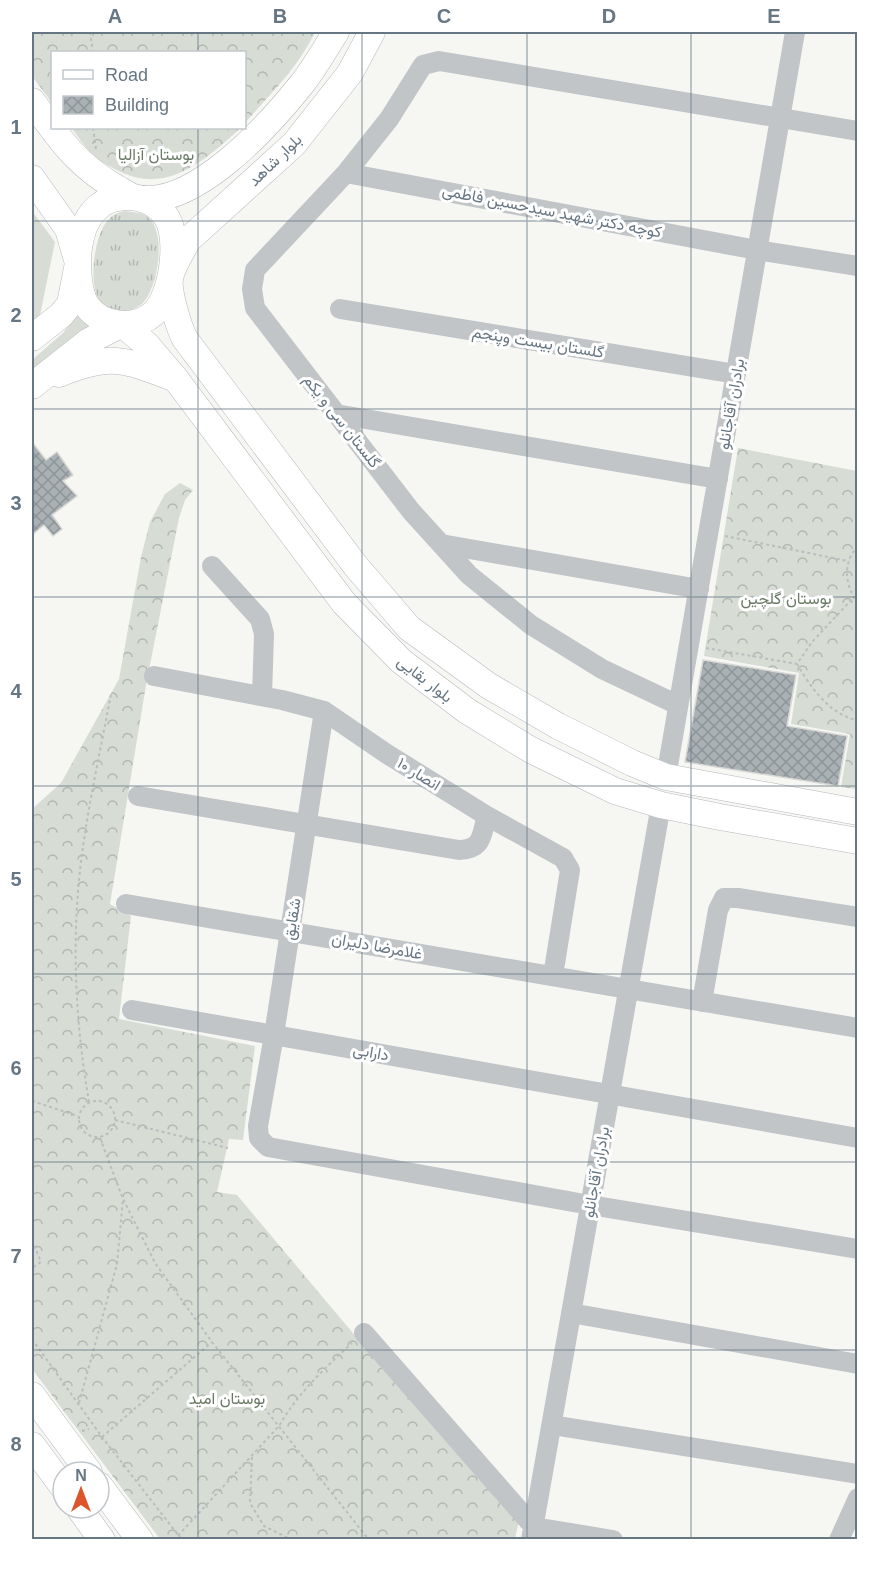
<svg xmlns="http://www.w3.org/2000/svg" width="889" height="1571" font-family="Arial,Vazirmatn,sans-serif">
<style>
.grass{fill:url(#grass-tufts)}
.forest{fill:url(#forest-crowns)}
.garden{fill:#d7ddd4}
.building{fill:url(#building-cross-hatch);stroke:#d8d8d5;stroke-width:1.5}
.lines{fill:none;stroke-linecap:round;stroke-linejoin:round}
.major-casing{stroke:#b4b9bc;stroke-width:27}
.path{stroke:#bbbdbf;stroke-width:2;stroke-dasharray:3 3;stroke-linecap:butt}
.minor{stroke:#c1c5c8;stroke-width:20}
.major{stroke:#fff;stroke-width:26}
.grid{fill:none;stroke:#667683;stroke-width:1.5;stroke-opacity:0.55}
.labels{text-anchor:middle;dominant-baseline:central;stroke-width:6;stroke-linejoin:round;paint-order:stroke}
.park-label{font-size:16px;fill:#697a65;stroke:#fff}
.street-label{font-size:16px;fill:#667683;stroke:#fff}
.neatline{fill:none;stroke:#667683;stroke-width:2}
.grid-label{font-size:20px;text-anchor:middle;font-weight:bold;fill:#667683}
</style>
<defs>
<pattern id="grass-tufts" width="24" height="20" patternUnits="userSpaceOnUse" patternTransform="scale(1.5)"><rect width="24" height="20" fill="#d7ddd4"/><path d="M3 7l-1-3M5 7V3M7 7l1-3M15 17l-1-3M17 17v-4M19 17l1-3" fill="none" stroke="#b2b8b1"/></pattern>
<pattern id="forest-crowns" width="20" height="18" patternUnits="userSpaceOnUse" patternTransform="scale(1.5)"><rect width="20" height="18" fill="#d7ddd4"/><path d="M2 6a3 3 0 1 1 6 0M12 15a3 3 0 1 1 6 0" fill="none" stroke="#b2b8b1"/></pattern>
<pattern id="building-cross-hatch" width="8" height="8" patternUnits="userSpaceOnUse" patternTransform="scale(1.5)"><rect width="8" height="8" fill="#a9b1b5"/><path d="M0 0l8 8M0 8l8-8" fill="none" stroke="#8d9599"/></pattern>
</defs>
<rect width="100%" height="100%" fill="#f6f6f3"/>
<path class="grass" d="M 124,211 C 131,212 140,212 146,216 C 168,229 158,289 142,304 C 136,309 128,312 121,312 C 114,312 105,308 101,303 C 87,286 94,235 108,220 C 112,215 118,213 124,211 Z
M 81,308 L 98,324 L 32,374 L 32,360 L 63,333 Z"/>
<path class="forest" d="M 32,32 L 315,32 C 299,67 269,95 245,123 L 244,52 L 52,52 L 52,103 L 32,76 Z
M 71,128 L 241,128 C 208,157 170,194 123,173 C 112,168 100,162 91,153 C 84,146 78,136 71,128 Z
M 738,448 L 857,471 L 857,789 L 841,787 L 850,734 L 791,724 L 799,673 L 704,656 Z
M 180,483 L 193,490 L 185,500 L 179,518 L 146,685 L 110,904 L 131,916 L 119,1019 L 255,1046 L 243,1140 L 229,1139 L 217,1192 L 237,1195 L 357,1338 L 519,1520 L 515,1539 L 160,1539 L 32,1369 L 32,809 L 61,783 L 119,679 L 141,557 L 150,522 L 165,494 Z"/>
<path class="garden" d="M 32,211 L 55,242 L 40,315 L 32,322 Z"/>
<path class="building" d="M 32,442 L 46,460 L 57,452 L 73,475 L 63,481 L 77,496 L 52,515 L 62,529 L 53,536 L 44,525 L 32,535 Z
M 703,660 L 796,675 L 787,726 L 847,736 L 838,786 L 685,762 Z"/>
<g class="lines">
<defs>
<path id="major" d="M 372,32 L 350,73 L 294,144 L 188,240 C 183,249 171,269 170,279 C 168,292 179,328 185,339 L 355,565 L 409,628 L 489,686 L 558,726 L 632,763 L 666,777 L 858,812
M 32,101 C 59,138 76,165 117,188 C 122,191 128,195 133,197 C 191,213 269,125 301,85 C 314,69 325,49 336,32
M 32,178 L 68,229 L 78,263 L 70,304 L 61,315 L 32,338
M 133,197 C 148,200 159,205 167,218 C 180,240 172,297 153,314 C 134,330 101,326 87,306 C 82,299 80,288 79,280 C 76,255 79,219 102,204 C 111,197 123,197 133,197 Z
M 59,374 C 110,353 124,359 173,378
M 32,386 L 89,341 L 122,324 L 146,344 L 175,378 L 344,603 L 401,661 L 467,711 L 531,750 L 615,791 L 661,805 L 720,817 L 858,841
M 32,1395 L 89,1472
M 32,1445 L 63,1487
M 99,1485 L 140,1540
M 79,1508 L 102,1540"/>
</defs>
<use href="#major" class="major-casing"/>
<path class="path" d="M 90,32 L 93,52
M 93,128 L 96,149
M 725,536 L 848,561
M 858,546 C 841,564 846,586 858,605
M 706,648 L 797,664 L 812,642 L 853,598
M 797,664 C 810,686 830,716 858,720
M79 1119a18 18 0 1 1 36 0a18 18 0 1 1-36 0Z
M 32,1101 L 78,1116
M 89,1102 C 78,1038 73,972 77,906 C 81,835 98,764 111,694
M 115,1120 L 228,1148
M 100,1138 L 123,1199 L 155,1263 L 212,1342 L 369,1540
M 32,1240 L 41,1262 L 32,1268
M 32,1339 L 102,1437 L 182,1540
M 79,1403 L 117,1264 L 123,1199
M 82,1431 L 89,1429
M 102,1437 L 212,1342
M 252,1457 L 250,1503 L 264,1526 L 292,1540
M 174,1540 L 279,1426 C 297,1394 325,1368 352,1343"/>
<path class="minor" d="M 346,173 L 757,250 L 858,266
M 340,309 L 736,374
M 336,414 L 718,479
M 441,544 L 699,589
M 212,566 L 260,619 L 264,634 L 262,696
M 154,676 L 282,700 L 324,711 L 387,754 L 487,816 L 563,858 L 570,870 L 553,976
M 678,705 L 602,669 L 531,625 L 469,575 L 411,511 L 255,308 L 252,289 L 255,270 L 346,173 L 389,119 L 423,65 L 439,61 L 858,131
M 324,711 L 274,1035 L 258,1126 L 259,1138 L 268,1147 L 590,1205 L 858,1249
M 666,777 L 795,32
M 138,796 L 459,850 C 483,849 481,836 487,816
M 126,904 L 858,1028
M 702,1002 L 718,910 L 724,898 L 738,898 L 858,917
M 132,1010 L 858,1138
M 571,1313 L 858,1364
M 364,1333 L 534,1527 L 613,1540
M 552,1425 L 858,1474
M 531,1540 L 661,805
M 839,1540 L 858,1498"/>
<use href="#major" class="major"/>
</g>
<path class="grid" d="M 198,32 L 198,52M 362,32 L 362,1540M 527,32 L 527,1540M 691,32 L 691,1540M 198,128 L 198,1540M 32,221 L 858,221M 32,409 L 858,409M 32,597 L 858,597M 32,786 L 858,786M 32,974 L 858,974M 32,1162 L 858,1162M 32,1350 L 858,1350"/>
<g class="labels">
<g class="park-label">
<text x="156" y="154">بوستان آزالیا</text>
<text x="786" y="598">بوستان گلچین</text>
<text x="227" y="1398">بوستان امید</text>
</g>
<g class="street-label">
<text transform="translate(275 160) rotate(-44)">بلوار شاهد</text>
<text transform="translate(552 211) rotate(11)">کوچه دکتر شهید سیدحسین فاطمی</text>
<text transform="translate(538 342) rotate(9)">گلستان بیست وپنجم</text>
<text transform="translate(731 404) rotate(-80)">برادران آقاجانلو</text>
<text transform="translate(342 421) rotate(52)">گلستان سی و یکم</text>
<text transform="translate(425 679) rotate(38)">بلوار بقایی</text>
<text transform="translate(419 774) rotate(32)">انصار ۱۰</text>
<text transform="translate(292 919) rotate(-81)">شقایق</text>
<text transform="translate(377 946) rotate(10)">غلامرضا دلیران</text>
<text transform="translate(371 1052) rotate(10)">دارابی</text>
<text transform="translate(596 1172) rotate(-80)">برادران آقاجانلو</text>
</g>
</g>
<rect width="889" height="1571" fill="none" stroke="#ffffff" stroke-width="66"/>
<rect x="51" y="51" width="195" height="78" fill="#ffffff" stroke="#c2c8cd" stroke-width="1.5"/>
<rect x="63" y="70" width="30" height="9" fill="#ffffff" stroke="#c2c8cd" stroke-width="1.5"/>
<text x="105" y="81" font-size="18" fill="#667683">Road</text>
<rect x="63" y="96" width="30" height="18" fill="url(#building-cross-hatch)" stroke="#c2c8cd" stroke-width="1.5"/>
<text x="105" y="111" font-size="18" fill="#667683">Building</text>
<g transform="translate(81 1490)"><circle r="28" fill="#ffffff" stroke="#c2c8cd" stroke-width="1.5"/>
<path d="M0-4.5L10 22L0 15L-10 22Z" fill="#dc552d"/>
<text y="-9" font-size="16" font-weight="bold" text-anchor="middle" fill="#667683">N</text>
</g>
<rect x="33" y="33" width="823" height="1505" class="neatline"/>
<g class="grid-label">
<text x="115" y="23">A</text>
<text x="280" y="23">B</text>
<text x="444" y="23">C</text>
<text x="609" y="23">D</text>
<text x="774" y="23">E</text>
<text x="16" y="134">1</text>
<text x="16" y="322">2</text>
<text x="16" y="510">3</text>
<text x="16" y="698">4</text>
<text x="16" y="886">5</text>
<text x="16" y="1075">6</text>
<text x="16" y="1263">7</text>
<text x="16" y="1451">8</text>
</g>
</svg>
